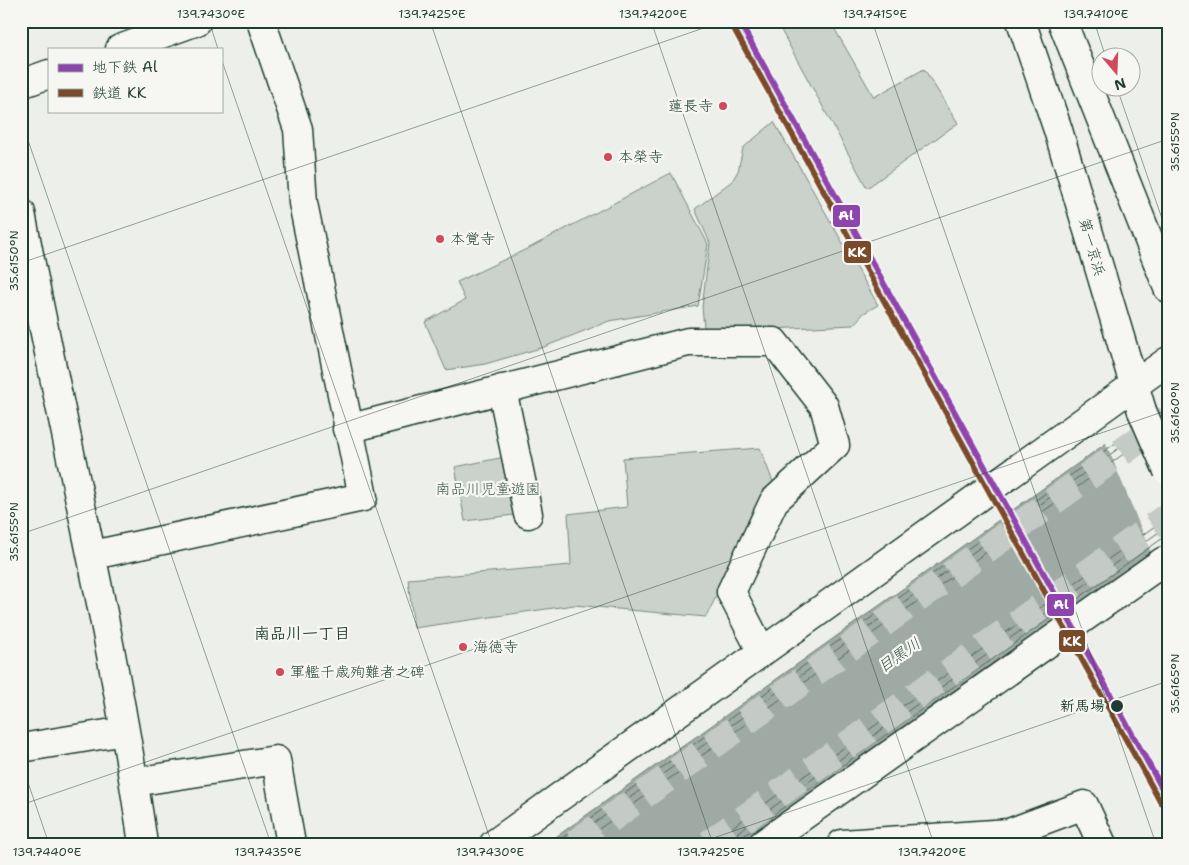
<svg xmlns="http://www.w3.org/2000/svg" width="1189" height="865" font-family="'Shantell Sans','Klee One',sans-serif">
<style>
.green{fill:#cbd2cc;stroke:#758880}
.water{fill:#9faaa4;stroke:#6c7e77}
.pier{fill:#edefea}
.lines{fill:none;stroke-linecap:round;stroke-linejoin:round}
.shore{stroke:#526961;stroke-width:1}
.highway-tunnel{stroke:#c4cbc6;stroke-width:28;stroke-dasharray:28 14;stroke-linecap:butt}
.minor-casing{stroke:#1f3d34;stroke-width:31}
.highway-casing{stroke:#1f3d34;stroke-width:31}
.minor{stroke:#f6f6f2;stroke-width:28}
.highway{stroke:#f6f6f2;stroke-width:28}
.highway-bridge-casing{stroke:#1f3d34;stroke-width:31;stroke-linecap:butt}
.highway-bridge{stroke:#f6f6f2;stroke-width:28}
.rail-1-casing{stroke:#f6f6f2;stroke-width:10}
.rail-1{stroke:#7a4b2a;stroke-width:6}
.metro-1-casing{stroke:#f6f6f2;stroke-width:10}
.metro-1{stroke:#8e44ad;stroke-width:6}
.ticks{fill:none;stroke:#1f3d34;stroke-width:1;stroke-opacity:0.45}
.poi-dot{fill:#d1495b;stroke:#f6f6f2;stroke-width:2}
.stop-dot{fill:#1f3d34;stroke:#f6f6f2;stroke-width:2}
.labels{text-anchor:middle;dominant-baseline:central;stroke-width:4.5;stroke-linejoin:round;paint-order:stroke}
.poi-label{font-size:15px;fill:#1f3d34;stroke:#f6f6f2;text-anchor:start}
.street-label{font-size:15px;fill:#1f3d34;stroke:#f6f6f2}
.park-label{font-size:15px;fill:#415b52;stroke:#f6f6f2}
.stop-label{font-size:15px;font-weight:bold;fill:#1f3d34;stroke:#f6f6f2;text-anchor:end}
.neighbourhood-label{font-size:16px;font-weight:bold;fill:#1f3d34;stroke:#f6f6f2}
.water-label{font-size:16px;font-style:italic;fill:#3f5850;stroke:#f6f6f2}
.line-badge{stroke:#f6f6f2;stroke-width:2}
.badge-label{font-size:14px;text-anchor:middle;font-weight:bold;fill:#fff}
.neatline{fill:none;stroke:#1f3d34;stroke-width:2}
.ticks-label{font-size:12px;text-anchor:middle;fill:#1f3d34}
</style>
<rect width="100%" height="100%" fill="#edefea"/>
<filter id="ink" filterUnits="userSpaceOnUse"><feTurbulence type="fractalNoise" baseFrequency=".02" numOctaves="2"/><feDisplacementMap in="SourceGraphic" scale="10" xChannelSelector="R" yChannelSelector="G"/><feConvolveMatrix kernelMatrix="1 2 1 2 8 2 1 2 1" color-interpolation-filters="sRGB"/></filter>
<g filter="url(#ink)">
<path class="green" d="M 776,21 L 830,21 L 874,97 L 924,69 L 958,123 L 867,188 Z
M 774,122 L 878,305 L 864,313 L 853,325 L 710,332 L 704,327 L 702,307 L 710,243 L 695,209 L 732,181 L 738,171 L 743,148 Z
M 671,173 L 708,244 L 698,306 L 609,321 L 544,347 L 485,364 L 446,370 L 425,322 L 465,300 L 457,282 L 531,247 Z
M 760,448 L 773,482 L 706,617 L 574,605 L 414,628 L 408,579 L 571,565 L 568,514 L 627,507 L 623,458 Z
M 510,456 L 522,514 L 465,521 L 455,467 Z"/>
<path class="water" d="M 1168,399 L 1168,540 L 742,844 L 546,844 Z"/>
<path class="pier" d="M 1168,397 L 1168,543 L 1152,555 L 1105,441 Z"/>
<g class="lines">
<path class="shore" d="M 554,844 L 1134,430
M 565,844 L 1136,436
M 578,844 L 1139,443
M 726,844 L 727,834 L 734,826 L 1155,526 L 1168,523
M 733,844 L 738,832 L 1159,532 L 1168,530
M 740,844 L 742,837 L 1163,538 L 1168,537"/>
<path class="highway-tunnel" d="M 575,844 L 1168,419
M 709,844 L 1168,516"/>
<defs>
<path id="minor" d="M 120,49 L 197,21
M 21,84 L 49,74
M 21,213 C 61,424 113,632 143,844
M 502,389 L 528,514
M 347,429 L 688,342 L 774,342 L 824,406 L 835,445 L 774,501 L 731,592 L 762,652
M 93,555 L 363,497 L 303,203 L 298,129 L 261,21
M 21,748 L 125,731
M 134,782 L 276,760 L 291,844
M 494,844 L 1168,361
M 763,844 L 1164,561
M 842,844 L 1009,833 L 1084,805 L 1102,844"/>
<path id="highway" d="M 1021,21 L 1058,130 L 1142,411
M 1062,21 L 1168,288"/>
</defs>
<use href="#minor" class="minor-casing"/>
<use href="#highway" class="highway-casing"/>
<use href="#minor" class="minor"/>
<use href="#highway" class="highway"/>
<defs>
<path id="highway-bridge" d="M 1142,411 L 1168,471"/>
</defs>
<use href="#highway-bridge" class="highway-bridge-casing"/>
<use href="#highway-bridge" class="highway-bridge"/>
<defs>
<path id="rail-1" d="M 732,25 L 1161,803"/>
</defs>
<use href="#rail-1" class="rail-1-casing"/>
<use href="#rail-1" class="rail-1"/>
<defs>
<path id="metro-1" d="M 739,21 L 1168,799"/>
</defs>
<use href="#metro-1" class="metro-1-casing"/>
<use href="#metro-1" class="metro-1"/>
</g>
</g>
<path class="ticks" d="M 209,21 L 218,49M 430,21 L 713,844M 651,21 L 934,844M 872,21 L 1156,844M 1094,21 L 1106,58M 221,58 L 492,844M 1117,88 L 1168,236M 21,120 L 271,844M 21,263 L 724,21M 21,534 L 1168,139M 21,762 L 49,844M 21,805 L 1168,410M 696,844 L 1168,681"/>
<g class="poi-dot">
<circle cx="723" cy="106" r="5"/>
<circle cx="608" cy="157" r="5"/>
<circle cx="440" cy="239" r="5"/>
<circle cx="463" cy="647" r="5"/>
<circle cx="280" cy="672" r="5"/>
</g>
<circle class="stop-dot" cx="1117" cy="706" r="7"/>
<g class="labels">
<g class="poi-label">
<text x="713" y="106" text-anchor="end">蓮長寺</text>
<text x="618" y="157">本榮寺</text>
<text x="450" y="239">本覚寺</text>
<text x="473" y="647">海徳寺</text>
<text x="290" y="672">軍艦千歳殉難者之碑</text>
</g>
<g class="street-label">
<text transform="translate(1092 247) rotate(74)">第一京浜</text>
</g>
<g class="park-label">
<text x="488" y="489">南品川児童遊園</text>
</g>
<g class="stop-label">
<text x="1105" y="706">新馬場</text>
</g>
<g class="neighbourhood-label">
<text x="302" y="633">南品川一丁目</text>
</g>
<g class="water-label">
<text transform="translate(899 655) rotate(-35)">目黒川</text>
</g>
</g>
<g class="line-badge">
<rect x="832" y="204" width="29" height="24" rx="5" fill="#8e44ad"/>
<rect x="843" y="240" width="29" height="24" rx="5" fill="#7a4b2a"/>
<rect x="1046" y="593" width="29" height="24" rx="5" fill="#8e44ad"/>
<rect x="1058" y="629" width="28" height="24" rx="5" fill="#7a4b2a"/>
</g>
<g class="badge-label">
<text x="846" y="220">Al</text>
<text x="857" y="257">KK</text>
<text x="1061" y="609">Al</text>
<text x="1072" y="646">KK</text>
</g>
<rect width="1189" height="865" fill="none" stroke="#f6f6f2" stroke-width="55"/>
<rect x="48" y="48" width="175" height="65" fill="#f6f6f2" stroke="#a0aca6"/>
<rect x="58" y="64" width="25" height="8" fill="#8e44ad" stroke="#a0aca6"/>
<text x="92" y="72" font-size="15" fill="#1f3d34">地下鉄 Al</text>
<rect x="58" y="89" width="25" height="8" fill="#7a4b2a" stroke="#a0aca6"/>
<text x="92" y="98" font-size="15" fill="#1f3d34">鉄道 KK</text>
<g transform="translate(1116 72) rotate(161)"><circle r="24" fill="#f6f6f2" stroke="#a0aca6"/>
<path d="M0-4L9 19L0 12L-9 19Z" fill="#d1495b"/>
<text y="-8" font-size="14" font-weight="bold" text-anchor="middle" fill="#1f3d34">N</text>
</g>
<rect x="28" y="28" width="1134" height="810" class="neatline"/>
<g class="ticks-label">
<text x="211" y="18">139.7430°E</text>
<text x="432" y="18">139.7425°E</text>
<text x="653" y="18">139.7420°E</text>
<text x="875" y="18">139.7415°E</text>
<text x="1096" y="18">139.7410°E</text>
<text transform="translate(1175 142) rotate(-90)" y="4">35.6155°N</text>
<text transform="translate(14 261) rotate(-90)" y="4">35.6150°N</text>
<text transform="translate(1175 413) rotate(-90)" y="4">35.6160°N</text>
<text transform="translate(14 532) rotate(-90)" y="4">35.6155°N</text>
<text transform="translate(1175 684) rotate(-90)" y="4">35.6165°N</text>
<text x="47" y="856">139.7440°E</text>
<text x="268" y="856">139.7435°E</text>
<text x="490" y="856">139.7430°E</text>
<text x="711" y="856">139.7425°E</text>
<text x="932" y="856">139.7420°E</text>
</g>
</svg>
